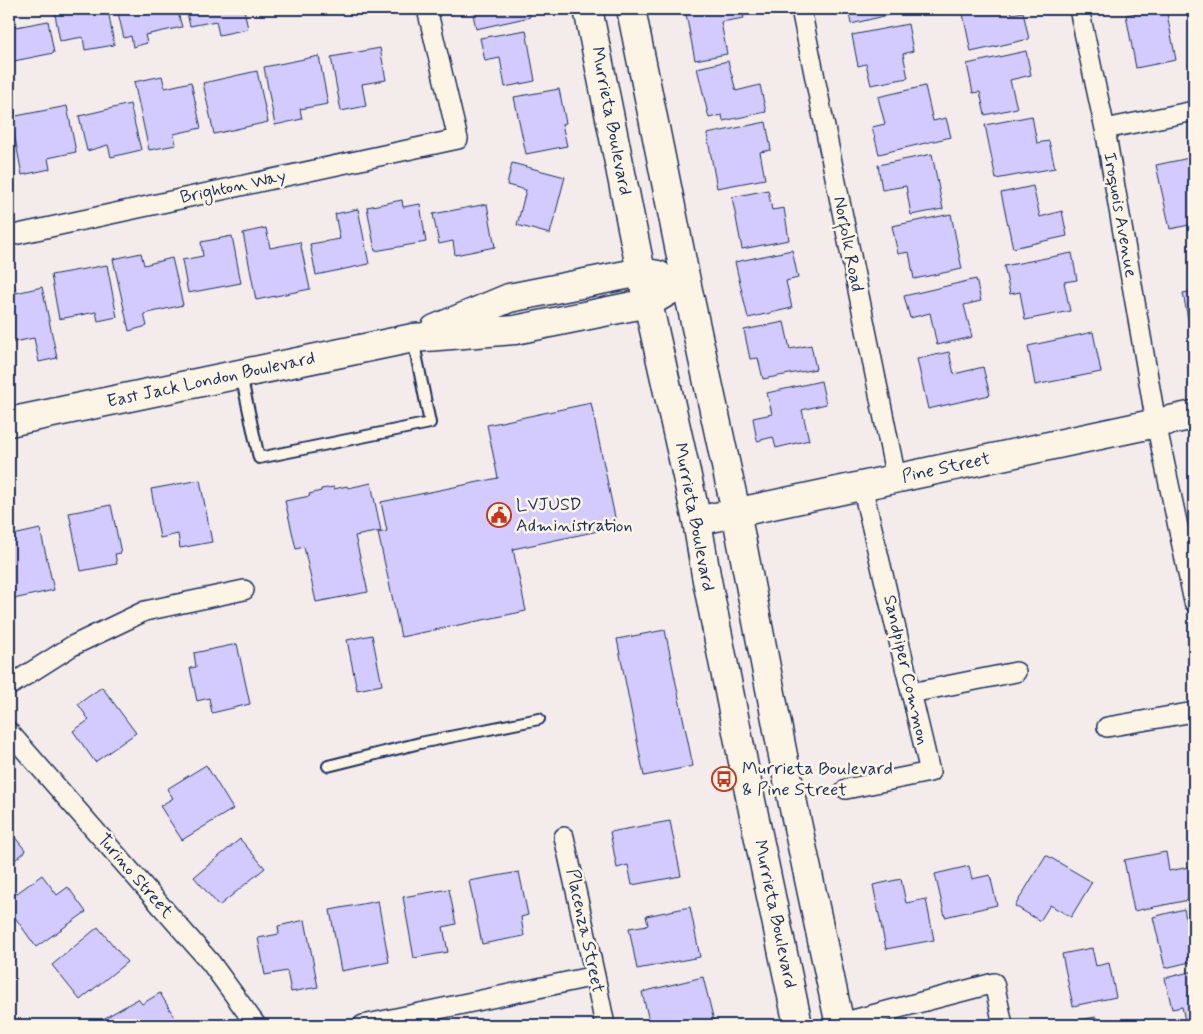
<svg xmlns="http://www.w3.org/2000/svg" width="1203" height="1034" font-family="Mynerve,sans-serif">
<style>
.building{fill:#d3cafd;stroke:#1b2f5e}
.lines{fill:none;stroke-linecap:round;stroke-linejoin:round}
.lane-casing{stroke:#1b2f5e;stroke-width:14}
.street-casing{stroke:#1b2f5e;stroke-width:22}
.secondary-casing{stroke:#1b2f5e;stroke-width:31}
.lane{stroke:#fcf5e5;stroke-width:10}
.street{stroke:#fcf5e5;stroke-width:19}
.secondary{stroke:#fcf5e5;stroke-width:28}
.labels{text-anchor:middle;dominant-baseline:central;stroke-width:5;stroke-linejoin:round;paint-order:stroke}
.street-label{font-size:18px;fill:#1b2f5e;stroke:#fcf5e5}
.poi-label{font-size:18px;fill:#1b2f5e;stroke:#fcf5e5;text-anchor:start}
</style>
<rect width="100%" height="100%" fill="#f4ecea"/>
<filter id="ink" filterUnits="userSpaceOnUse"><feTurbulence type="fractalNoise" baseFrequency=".02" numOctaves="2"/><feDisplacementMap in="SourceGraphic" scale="10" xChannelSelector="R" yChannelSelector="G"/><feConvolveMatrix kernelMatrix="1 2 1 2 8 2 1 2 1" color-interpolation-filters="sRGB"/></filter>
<g filter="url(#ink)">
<path class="building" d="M 9,9 L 12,9 L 16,27 L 48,21 L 54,53 L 9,62 Z
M 54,9 L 108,9 L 114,45 L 85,50 L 83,37 L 60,41 Z
M 117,9 L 177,9 L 182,27 L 145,35 L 147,43 L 133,47 L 131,36 L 124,38 Z
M 186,9 L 244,9 L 248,29 L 219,35 L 216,21 L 190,26 Z
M 472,9 L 528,9 L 530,17 L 476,29 Z
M 685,9 L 742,9 L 744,18 L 721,22 L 727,54 L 695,60 Z
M 848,9 L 909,9 L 909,10 L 851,24 Z
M 962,9 L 1011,9 L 1012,14 L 1023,12 L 1029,39 L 971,52 Z
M 1157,9 L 1166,9 L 1176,60 L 1136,68 L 1126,15 Z
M 908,24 L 913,51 L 903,54 L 908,78 L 871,85 L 866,64 L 858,66 L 852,35 Z
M 1191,29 L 1194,29 L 1194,45 Z
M 526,30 L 535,81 L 505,87 L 500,58 L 485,61 L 480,38 Z
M 380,48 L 386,80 L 362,84 L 366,106 L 341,111 L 331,57 Z
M 1026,51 L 1031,75 L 1010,80 L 1017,108 L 985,115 L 980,92 L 973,93 L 967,64 Z
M 319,56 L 328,104 L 300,109 L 302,119 L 275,125 L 264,67 Z
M 728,61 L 736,91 L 760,85 L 766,112 L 723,121 L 722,115 L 709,118 L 697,68 Z
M 257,71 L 268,122 L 214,134 L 203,83 Z
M 162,76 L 165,88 L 191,82 L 201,128 L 174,134 L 176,145 L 149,150 L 134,82 Z
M 925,86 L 933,121 L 946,118 L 951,137 L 879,154 L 872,127 L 885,124 L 878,97 Z
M 559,89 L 566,123 L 562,124 L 567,146 L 526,154 L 514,97 Z
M 130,104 L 141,150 L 111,157 L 108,145 L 87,151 L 79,116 Z
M 67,106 L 76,152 L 48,158 L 50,169 L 22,175 L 11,117 Z
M 1032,116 L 1037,143 L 1049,141 L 1055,168 L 996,179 L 985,125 Z
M 766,122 L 771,150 L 760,152 L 765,179 L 717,188 L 707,134 Z
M 932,154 L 943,209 L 911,215 L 906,186 L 882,190 L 878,165 Z
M 1194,157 L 1194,195 L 1191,195 L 1194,209 L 1194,224 L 1170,229 L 1156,165 Z
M 512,163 L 565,177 L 550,234 L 517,225 L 526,190 L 507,185 Z
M 9,166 L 12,180 L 9,181 Z
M 1033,186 L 1040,217 L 1062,211 L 1067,236 L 1013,248 L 1001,193 Z
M 768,190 L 772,210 L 784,208 L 789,240 L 742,249 L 732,197 Z
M 402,200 L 403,207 L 420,204 L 426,242 L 375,251 L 367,207 Z
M 487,204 L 495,247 L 455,255 L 453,241 L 439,244 L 433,214 Z
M 358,209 L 369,264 L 316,275 L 310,244 L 340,239 L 335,214 Z
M 951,214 L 962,269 L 914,279 L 909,252 L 898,254 L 892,226 Z
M 266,228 L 270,248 L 300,242 L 310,289 L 256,300 L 243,233 Z
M 232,236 L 241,283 L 188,293 L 182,260 L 203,256 L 201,242 Z
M 792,250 L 798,278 L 786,281 L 792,308 L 748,318 L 735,262 Z
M 141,253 L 144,265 L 172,258 L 183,305 L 144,314 L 147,326 L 129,331 L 113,259 Z
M 1072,253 L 1077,280 L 1064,282 L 1070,311 L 1025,320 L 1020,292 L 1010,294 L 1004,266 Z
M 107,265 L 117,317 L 98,321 L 96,312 L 59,319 L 51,275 Z
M 976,279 L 981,301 L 964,305 L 972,337 L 937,345 L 930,313 L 910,318 L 904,296 Z
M 14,282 L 16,293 L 42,287 L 57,358 L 39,362 L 34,338 L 9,343 L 9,283 Z
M 1194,291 L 1194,350 L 1183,293 Z
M 784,322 L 790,349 L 811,345 L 816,369 L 763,379 L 758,358 L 750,359 L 744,330 Z
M 1093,332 L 1101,372 L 1035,385 L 1028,346 Z
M 949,352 L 954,374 L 983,367 L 990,395 L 928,409 L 917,359 Z
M 821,381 L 826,404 L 802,410 L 809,440 L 776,448 L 773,437 L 757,441 L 753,418 L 772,414 L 767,393 Z
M 591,403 L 617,527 L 513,549 L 526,611 L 401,637 L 378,533 L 387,531 L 381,502 L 498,478 L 487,425 Z
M 200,480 L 212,542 L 180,548 L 178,534 L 160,538 L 151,489 Z
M 371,483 L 381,531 L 355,536 L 368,592 L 316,602 L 304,547 L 296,549 L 285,501 L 310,496 L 309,494 L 321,491 L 321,489 L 334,487 L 334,489 L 347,486 L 348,488 Z
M 111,505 L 121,553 L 115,554 L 117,564 L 81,571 L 69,513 Z
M 40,529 L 54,590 L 9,600 L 9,536 Z
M 665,630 L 693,766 L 644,776 L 617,639 Z
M 372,635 L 382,685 L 357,690 L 347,640 Z
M 237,644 L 250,704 L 212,713 L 209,698 L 197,701 L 190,668 L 196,667 L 194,653 Z
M 102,687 L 136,733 L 95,762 L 73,731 L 89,720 L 78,704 Z
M 206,765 L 233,809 L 182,840 L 160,806 L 173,798 L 167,789 Z
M 670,821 L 681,876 L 632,885 L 628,865 L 617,868 L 610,832 Z
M 9,830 L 26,851 L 9,865 Z
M 240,839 L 265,868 L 219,906 L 194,877 Z
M 1166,852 L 1169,871 L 1194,866 L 1194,899 L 1134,911 L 1124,860 Z
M 1046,855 L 1092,882 L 1071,917 L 1050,905 L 1040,921 L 1015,906 Z
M 969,866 L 972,879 L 990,875 L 997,905 L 945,917 L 935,874 Z
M 519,872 L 528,915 L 521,917 L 524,936 L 482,944 L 469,881 Z
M 42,875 L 57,895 L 68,887 L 86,912 L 36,947 L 9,909 L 9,899 Z
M 901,879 L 906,903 L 926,899 L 934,940 L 886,949 L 873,885 Z
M 449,889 L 456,924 L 443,927 L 448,952 L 414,958 L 403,897 Z
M 378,901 L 389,962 L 341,971 L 330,910 Z
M 690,907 L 700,957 L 637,969 L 629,928 L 648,925 L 646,916 Z
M 1184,909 L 1190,936 L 1194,935 L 1194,961 L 1165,968 L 1153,917 Z
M 305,920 L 318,987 L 291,992 L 287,971 L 265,975 L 258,938 L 279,934 L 278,926 Z
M 98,927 L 127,962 L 80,1000 L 52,965 Z
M 1092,948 L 1096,966 L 1109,963 L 1116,997 L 1073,1006 L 1062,954 Z
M 1194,971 L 1194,1025 L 1186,1025 L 1182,1007 L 1172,1009 L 1165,978 Z
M 703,977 L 715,1025 L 650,1025 L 642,992 Z
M 160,993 L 179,1025 L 106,1025 L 103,1019 L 138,999 L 142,1004 Z
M 1096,1017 L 1097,1025 L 1058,1025 L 1057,1024 Z"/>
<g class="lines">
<defs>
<path id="lane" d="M 241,375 L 259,458 L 430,423 L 413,339
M 328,766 L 420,743 L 539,719"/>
<path id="street" d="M 801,9 L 896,478
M 1079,9 L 1105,129 L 1156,423 L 1194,602
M 1105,129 L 1194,111
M 9,236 L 458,139 L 427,9
M 9,686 L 72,646 L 145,611 L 244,590
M 911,693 L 1016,672
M 1107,727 L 1194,712
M 9,732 L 211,963 L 256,1025
M 846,789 L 930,772 L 862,486
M 564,837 L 595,976 L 605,1025
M 363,1025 L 595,976
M 834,1025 L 994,983 L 1003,1025"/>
<path id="secondary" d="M 588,9 L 641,272 L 697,521 L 706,575 L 746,777 L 798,1025
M 631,9 L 686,281 L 736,512 L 785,766 L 840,1025
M 435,329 L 509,298 L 641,272 L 658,275
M 9,422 L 413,338 L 515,330 L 648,303 L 686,281
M 697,521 L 1194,415"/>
</defs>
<use href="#lane" class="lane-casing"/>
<use href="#street" class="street-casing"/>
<use href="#secondary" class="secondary-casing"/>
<use href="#lane" class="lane"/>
<use href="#street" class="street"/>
<use href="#secondary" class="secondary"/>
</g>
</g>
<defs>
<symbol id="civic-ring" viewBox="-11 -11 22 22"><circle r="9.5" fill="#fcf5e5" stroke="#c8321e" stroke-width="1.5"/><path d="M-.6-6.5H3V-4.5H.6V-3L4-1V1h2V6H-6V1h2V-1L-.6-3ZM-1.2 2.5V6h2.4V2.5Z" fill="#c8321e"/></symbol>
<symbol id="bus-ring" viewBox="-11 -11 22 22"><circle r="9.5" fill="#fcf5e5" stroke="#c8321e" stroke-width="1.5"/><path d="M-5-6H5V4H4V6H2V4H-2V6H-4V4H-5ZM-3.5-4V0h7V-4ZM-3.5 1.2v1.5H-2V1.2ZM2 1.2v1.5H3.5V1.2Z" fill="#c8321e"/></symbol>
</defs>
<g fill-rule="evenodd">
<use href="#civic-ring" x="485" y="501" width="28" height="28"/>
<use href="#bus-ring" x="710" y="765" width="28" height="28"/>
</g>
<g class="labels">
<g class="street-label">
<text transform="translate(611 121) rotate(79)">Murrieta Boulevard</text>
<text transform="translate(233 187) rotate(-12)">Brighton Way</text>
<text transform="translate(1120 215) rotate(80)">Iroquois Avenue</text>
<text transform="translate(848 244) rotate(79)">Norfolk Road</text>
<text transform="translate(211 380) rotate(-12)">East Jack London Boulevard</text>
<text transform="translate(946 468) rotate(-12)">Pine Street</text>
<text transform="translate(694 517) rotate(79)">Murrieta Boulevard</text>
<text transform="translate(906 670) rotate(77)">Sandpiper Common</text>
<text transform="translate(135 876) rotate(49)">Turino Street</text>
<text transform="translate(775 914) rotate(78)">Murrieta Boulevard</text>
<text transform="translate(585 931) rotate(78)">Placenza Street</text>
</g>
<g class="poi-label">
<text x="516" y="505">LVJUSD<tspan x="516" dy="21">Administration</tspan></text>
<text x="742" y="769">Murrieta Boulevard<tspan x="742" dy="21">&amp; Pine Street</tspan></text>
</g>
</g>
<rect width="1203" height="1034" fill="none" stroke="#fcf5e5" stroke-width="30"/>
<rect x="15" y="15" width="1173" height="1004" fill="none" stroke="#1b2f5e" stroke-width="2" filter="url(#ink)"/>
</svg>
